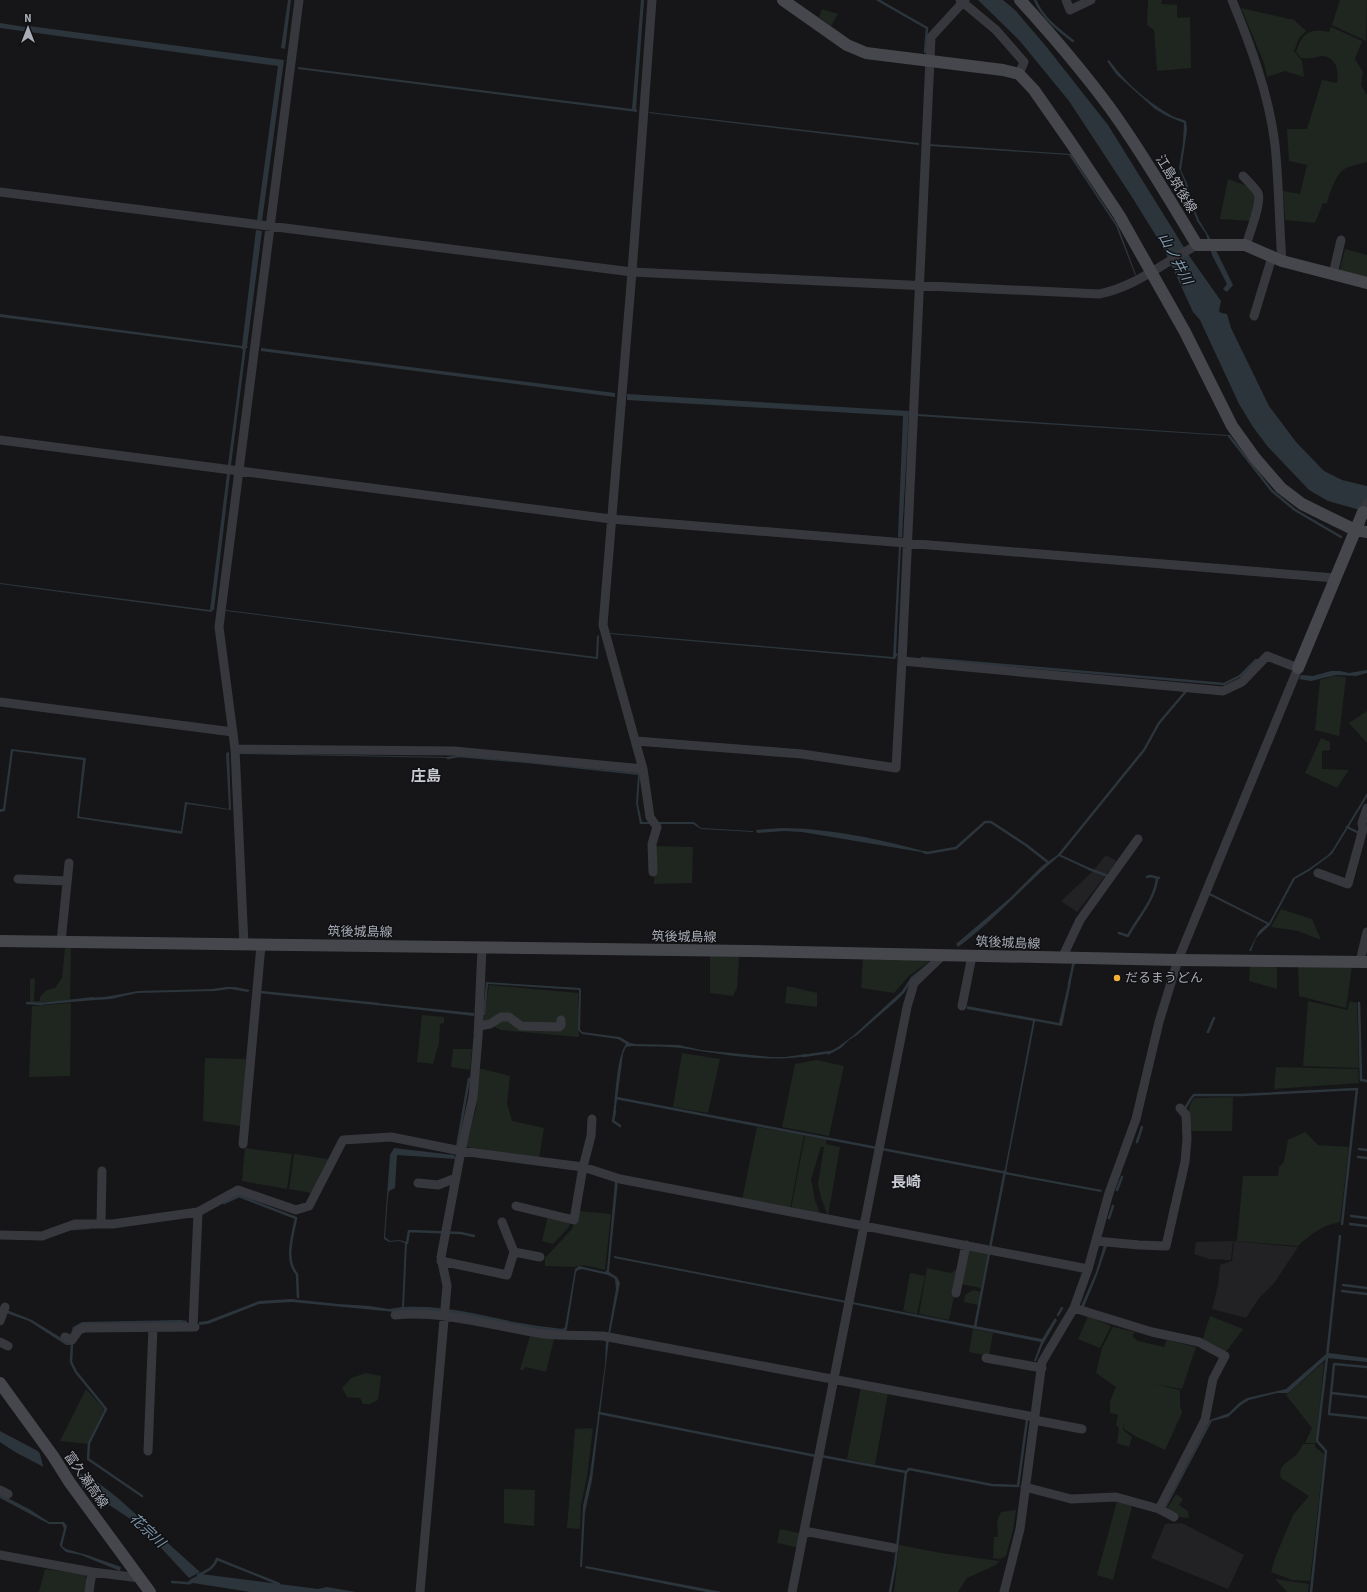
<svg xmlns="http://www.w3.org/2000/svg" width="1367" height="1592" font-family="'Source Sans 3','Noto Sans JP',sans-serif">
<style>
.built{fill:#222225}
.green{fill:#1e261f}
.water{fill:#2c353c}
.pier{fill:#161618}
.lines{fill:none;stroke-linecap:round;stroke-linejoin:round}
.stream{stroke:#2c353c;stroke-width:2.5}
.street{stroke:#37383d;stroke-width:9}
.secondary{stroke:#45474d;stroke-width:12}
.poi-dot{fill:#f2b134;stroke:#111113;stroke-width:1.5}
.labels{text-anchor:middle;dominant-baseline:central;stroke-width:3;stroke-linejoin:round;paint-order:stroke}
.street-label{font-size:13px;fill:#a8adb8;stroke:#111113}
.poi-label{font-size:13px;fill:#a8adb8;stroke:#111113;text-anchor:start}
.water-label{font-size:14px;font-style:italic;fill:#7f9bb3;stroke:#111113}
.quarter-label{font-size:15px;font-weight:bold;fill:#c9ccd4;stroke:#111113}
</style>
<rect width="100%" height="100%" fill="#161618"/>
<path class="built" d="M 1106,855 L 1117,861 L 1077,912 L 1061,901 L 1092,872 Z
M 1233,1241 L 1231,1260 L 1209,1259 L 1194,1254 L 1196,1242 Z
M 1234,1241 L 1298,1247 L 1275,1282 L 1259,1298 L 1246,1318 L 1212,1309 L 1218,1285 L 1220,1265 L 1232,1261 Z
M 1182,1523 L 1244,1555 L 1228,1589 L 1151,1558 L 1165,1524 Z"/>
<path class="green" d="M 1148,0 L 1162,0 L 1161,4 L 1177,5 L 1177,18 L 1190,17 L 1191,68 L 1157,71 L 1154,30 L 1147,25 Z
M 1340,0 L 1367,0 L 1366,41 L 1332,25 Z
M 1241,8 L 1294,20 L 1306,31 L 1299,38 L 1294,51 L 1302,61 L 1304,77 L 1285,71 L 1267,77 L 1264,63 Z
M 822,9 L 838,14 L 831,26 L 819,17 Z
M 1331,27 L 1362,41 L 1355,59 L 1363,72 L 1361,85 L 1367,95 L 1367,162 C 1360,164 1349,166 1343,170 C 1336,175 1328,196 1327,204 L 1323,203 L 1315,223 L 1285,220 L 1283,191 L 1300,194 L 1307,165 L 1289,161 L 1287,129 L 1307,129 L 1322,80 L 1337,83 C 1339,72 1337,58 1323,56 C 1319,56 1314,58 1310,58 C 1307,59 1304,58 1301,58 L 1296,52 C 1302,33 1309,28 1329,32 Z
M 1228,179 L 1247,186 L 1255,195 L 1251,221 L 1220,219 Z
M 1345,249 L 1367,255 L 1367,280 L 1339,273 Z
M 1334,676 L 1346,677 L 1339,736 L 1315,730 L 1320,680 Z
M 1367,711 L 1367,743 L 1349,723 Z
M 1321,738 L 1330,742 L 1330,750 L 1322,751 L 1322,769 L 1349,770 L 1337,788 L 1305,773 Z
M 655,846 L 693,847 L 692,883 L 654,884 Z
M 1281,909 L 1312,919 L 1321,940 L 1298,931 L 1271,927 Z
M 65,948 L 71,948 L 70,1000 L 42,1003 L 30,1002 L 30,979 L 35,978 L 34,1001 L 40,1001 L 40,997 L 47,990 L 55,988 L 62,978 Z
M 710,956 L 739,957 L 737,988 L 733,996 L 710,993 Z
M 863,959 L 931,960 L 909,976 L 894,993 L 861,988 Z
M 1250,965 L 1277,966 L 1277,989 L 1249,981 Z
M 1298,966 L 1352,966 L 1346,1008 L 1299,996 Z
M 489,985 L 578,993 L 579,1037 L 501,1030 L 483,1021 Z
M 787,986 L 817,993 L 817,1007 L 785,1003 Z
M 1308,1001 L 1347,1010 L 1350,1001 L 1357,1003 L 1359,1068 L 1303,1066 Z
M 71,1003 L 70,1076 L 29,1077 L 32,1006 Z
M 422,1015 L 444,1017 L 444,1023 L 440,1024 L 439,1043 L 433,1064 L 417,1062 Z
M 453,1049 L 472,1049 L 470,1070 L 451,1067 Z
M 682,1053 L 720,1059 L 708,1113 L 673,1107 Z
M 205,1058 L 246,1059 L 242,1126 L 203,1121 Z
M 817,1060 L 844,1066 L 829,1136 L 782,1127 L 795,1064 Z
M 1276,1067 L 1358,1069 L 1359,1083 L 1274,1089 Z
M 478,1068 L 510,1076 L 507,1103 L 512,1121 L 544,1128 L 539,1158 L 466,1147 L 476,1108 Z
M 1233,1097 L 1232,1131 L 1189,1131 C 1188,1117 1186,1110 1194,1098 Z
M 757,1127 L 804,1135 L 790,1209 L 742,1200 Z
M 1305,1132 L 1318,1145 L 1349,1147 L 1340,1222 C 1321,1226 1312,1233 1298,1246 L 1237,1241 L 1243,1176 L 1278,1176 L 1279,1167 L 1284,1162 L 1288,1140 Z
M 805,1136 L 827,1139 L 826,1144 L 840,1147 L 828,1216 L 821,1198 L 818,1184 L 824,1147 L 821,1147 L 811,1179 L 815,1200 L 821,1216 L 791,1209 Z
M 245,1148 L 292,1154 L 287,1189 L 242,1181 Z
M 294,1154 L 328,1159 L 311,1193 L 289,1189 Z
M 578,1211 L 611,1214 L 605,1270 C 596,1268 584,1263 575,1267 L 545,1266 L 545,1258 L 572,1229 Z
M 548,1216 L 571,1222 L 568,1228 L 553,1244 L 542,1241 Z
M 938,1244 L 965,1247 L 949,1320 L 919,1314 L 927,1268 L 951,1273 L 957,1269 L 960,1249 Z
M 969,1249 L 988,1252 L 981,1288 L 961,1284 Z
M 910,1273 L 925,1276 L 917,1314 L 903,1311 Z
M 973,1290 L 981,1292 L 978,1305 L 964,1302 L 965,1295 Z
M 1088,1316 L 1111,1326 L 1100,1348 L 1078,1339 Z
M 1210,1316 L 1243,1329 L 1226,1352 L 1202,1341 Z
M 1113,1327 L 1135,1332 L 1132,1336 L 1138,1341 L 1164,1347 L 1167,1340 L 1196,1347 L 1182,1389 L 1154,1384 L 1180,1390 L 1180,1405 L 1182,1413 L 1165,1450 L 1135,1436 L 1124,1429 L 1124,1421 L 1123,1430 L 1132,1437 L 1129,1447 L 1117,1443 L 1119,1428 L 1116,1425 L 1118,1415 L 1110,1413 L 1110,1401 L 1116,1387 L 1096,1373 L 1102,1348 Z
M 973,1329 L 993,1333 L 989,1356 L 969,1352 Z
M 530,1336 L 554,1339 L 546,1372 L 526,1367 L 523,1370 L 520,1370 Z
M 1324,1362 L 1316,1443 L 1305,1443 L 1312,1428 L 1286,1395 Z
M 366,1373 L 381,1376 L 378,1400 L 370,1404 L 363,1404 L 360,1398 L 347,1397 L 342,1388 L 351,1378 Z
M 861,1387 L 888,1393 L 875,1465 L 847,1459 Z
M 86,1389 L 104,1409 L 88,1444 L 60,1441 Z
M 593,1428 L 587,1477 L 581,1505 L 580,1529 L 567,1528 L 575,1429 Z
M 1303,1444 L 1315,1444 L 1315,1447 L 1324,1454 L 1310,1581 L 1292,1580 L 1271,1572 L 1275,1558 L 1293,1515 L 1309,1496 L 1281,1478 C 1277,1464 1291,1461 1298,1453 C 1300,1450 1301,1447 1303,1444 Z
M 504,1489 L 535,1490 L 534,1526 L 504,1523 Z
M 1176,1494 L 1183,1499 L 1179,1505 L 1188,1511 L 1189,1518 L 1179,1517 L 1166,1510 Z
M 1117,1501 L 1132,1506 L 1113,1580 L 1097,1575 Z
M 1016,1510 L 1013,1530 L 1006,1556 L 1000,1559 L 993,1558 L 994,1537 L 998,1537 L 997,1521 L 1001,1512 Z
M 780,1529 L 799,1533 L 801,1538 L 800,1548 L 777,1543 Z
M 899,1545 L 941,1553 L 999,1561 L 996,1565 L 967,1578 L 958,1592 L 894,1592 Z
M 45,1569 L 84,1574 L 87,1580 L 85,1592 L 39,1592 Z
M 1275,1579 L 1309,1584 L 1308,1592 L 1287,1592 Z"/>
<path class="water" d="M 288,0 L 291,0 L 285,49 L 281,48 Z
M 641,0 L 644,0 L 636,109 L 637,110 L 637,112 L 298,69 L 298,67 L 632,109 Z
M 978,0 L 1003,0 L 1015,10 L 1045,45 L 1108,125 L 1190,257 L 1221,301 L 1219,311 L 1221,313 L 1227,314 L 1231,328 L 1269,406 L 1296,442 L 1324,471 L 1342,480 L 1367,486 L 1367,512 L 1328,501 L 1309,490 L 1268,447 L 1253,427 L 1239,404 L 1200,320 L 1193,312 L 1163,247 L 1132,197 L 1069,101 L 1019,40 Z
M 0,23 L 25,27 L 29,26 L 284,60 L 262,221 L 257,220 L 278,66 L 0,28 Z
M 1109,60 C 1124,81 1146,101 1169,114 C 1174,118 1180,118 1186,121 L 1187,130 L 1181,170 L 1187,183 L 1193,206 L 1199,220 L 1210,238 L 1233,285 L 1227,292 L 1223,289 L 1227,284 L 1212,255 L 1206,234 L 1197,221 L 1189,199 L 1185,183 L 1179,168 L 1183,143 L 1184,123 L 1167,116 L 1155,109 L 1116,74 L 1107,61 Z
M 649,112 L 919,143 L 919,145 L 649,113 Z
M 929,144 L 1071,154 L 1118,226 L 1136,275 L 1135,275 L 1116,226 L 1069,155 L 929,146 Z
M 256,230 L 262,231 L 247,346 L 248,348 L 246,348 L 231,465 L 228,465 L 243,350 L 241,348 L 0,317 L 0,314 L 242,346 Z
M 261,348 L 615,393 L 615,397 L 261,351 Z
M 627,394 L 909,411 L 902,538 L 898,537 L 903,416 L 627,400 Z
M 917,414 L 1227,435 L 1229,436 L 917,416 Z
M 227,474 L 230,474 L 214,610 L 212,610 L 212,612 L 0,584 L 0,583 L 210,610 Z
M 899,546 L 901,546 L 896,653 L 898,654 L 895,659 L 610,634 L 610,633 L 893,657 Z
M 226,610 L 596,657 L 597,636 L 599,635 L 598,659 L 226,611 Z
M 1367,670 L 1367,673 L 1356,676 L 1336,675 L 1311,681 L 1299,679 L 1301,675 L 1313,676 L 1331,671 L 1340,671 L 1349,673 Z
M 11,749 L 86,758 L 79,816 L 81,817 L 181,831 L 185,802 L 229,809 L 226,753 L 229,752 L 231,810 L 187,804 L 182,834 L 77,818 L 83,760 L 13,751 L 5,811 L 0,812 L 0,809 L 3,809 Z
M 241,753 L 450,757 L 449,758 L 241,754 Z
M 455,755 L 638,773 L 640,773 L 638,804 L 642,822 L 694,822 L 701,828 L 753,831 L 753,832 L 701,829 L 693,824 L 640,824 L 636,803 L 638,775 L 526,763 L 455,757 Z
M 1367,793 L 1367,797 L 1332,854 L 1309,871 L 1295,879 L 1270,925 L 1256,938 L 1251,951 L 1249,951 L 1259,931 L 1267,924 L 1209,895 L 1210,893 L 1269,923 L 1293,878 L 1310,868 L 1328,855 L 1333,849 Z
M 781,828 C 827,828 881,839 926,852 L 927,853 L 802,832 L 784,831 L 757,833 L 756,830 Z
M 1059,854 L 1092,869 L 1091,871 L 1059,856 C 1024,885 995,920 958,947 L 956,944 L 1010,898 L 1042,866 Z
M 931,961 L 914,977 L 904,993 L 896,1001 L 857,1035 L 849,1040 L 841,1048 L 828,1055 L 827,1053 L 838,1047 L 854,1035 L 902,991 L 911,977 Z
M 1069,981 L 1071,982 L 1062,1026 L 1035,1021 L 1006,1172 L 1102,1190 L 1101,1192 L 1004,1174 L 1033,1021 L 967,1009 L 967,1006 L 1059,1023 Z
M 486,982 L 580,988 L 581,990 L 580,1029 L 582,1032 L 620,1037 L 630,1043 L 635,1044 L 679,1045 L 701,1050 L 771,1057 L 785,1057 L 806,1054 L 806,1056 C 764,1063 722,1054 681,1048 C 665,1046 648,1047 632,1046 L 626,1047 L 623,1054 L 615,1115 L 613,1114 C 616,1095 616,1059 626,1044 L 618,1039 L 582,1034 L 578,1030 L 579,990 L 488,984 L 485,1015 L 483,1015 Z
M 226,987 L 235,987 L 250,990 L 248,992 L 230,989 L 215,991 L 137,993 L 111,999 L 105,999 L 105,997 L 138,991 L 212,989 Z
M 94,997 L 94,1000 L 39,1005 L 39,1003 Z
M 376,1003 L 474,1013 L 474,1016 L 376,1005 Z
M 394,1148 L 454,1155 L 456,1159 L 397,1155 L 395,1188 L 389,1191 L 388,1196 L 385,1237 L 390,1241 L 399,1240 L 407,1242 L 404,1307 C 441,1305 478,1314 514,1322 C 530,1325 547,1327 563,1329 L 565,1327 L 575,1269 L 579,1266 L 605,1272 L 607,1270 L 615,1182 L 618,1181 L 609,1270 L 609,1272 L 617,1277 L 620,1283 L 610,1334 L 608,1334 L 616,1289 L 615,1279 L 608,1275 L 582,1269 L 578,1270 L 576,1272 L 567,1329 L 566,1331 L 562,1332 C 540,1329 518,1326 495,1322 C 468,1317 421,1306 395,1312 L 292,1302 L 259,1304 L 208,1324 L 199,1325 L 199,1322 L 207,1321 L 259,1301 L 291,1299 L 338,1304 L 370,1306 L 389,1309 L 402,1307 L 405,1243 L 399,1241 L 389,1242 L 384,1239 L 384,1236 L 390,1155 Z
M 1104,1245 L 1107,1246 L 1097,1275 L 1084,1307 L 1081,1306 L 1096,1272 Z
M 614,1256 L 847,1301 L 846,1303 L 614,1258 Z
M 852,1302 L 1042,1339 L 1055,1318 L 1057,1320 L 1042,1346 L 1036,1361 L 1034,1361 L 1041,1342 L 852,1304 Z
M 7,1310 L 32,1320 L 68,1342 L 73,1327 L 82,1322 L 181,1320 L 187,1321 L 187,1323 L 162,1323 L 74,1332 L 71,1345 L 66,1345 L 29,1321 L 6,1313 Z
M 606,1338 L 609,1339 L 592,1480 L 585,1512 L 582,1567 L 580,1567 L 583,1506 L 590,1474 L 605,1365 Z
M 1329,1353 L 1367,1358 L 1367,1362 L 1327,1358 L 1288,1393 L 1277,1393 L 1249,1400 L 1241,1405 L 1228,1417 L 1212,1421 L 1165,1510 L 1164,1509 L 1210,1420 L 1229,1413 L 1239,1403 L 1247,1398 L 1286,1389 L 1325,1355 Z
M 0,1431 L 100,1484 L 119,1499 L 200,1572 L 189,1578 L 151,1537 L 129,1518 L 80,1486 L 15,1452 L 0,1442 Z
M 0,1494 L 29,1509 L 49,1522 L 64,1522 L 67,1526 L 62,1546 L 66,1549 L 87,1555 L 121,1567 L 120,1571 L 81,1555 L 66,1552 L 60,1546 L 60,1544 L 64,1529 L 62,1524 L 49,1524 L 0,1498 Z
M 586,1566 L 722,1592 L 706,1592 L 585,1568 Z
M 201,1574 L 318,1589 L 327,1587 L 356,1592 L 250,1592 L 193,1583 L 188,1585 L 187,1583 L 191,1579 Z"/>
<path class="pier" d="M 35,1447 L 75,1468 L 84,1492 L 44,1470 L 40,1454 Z"/>
<g class="lines">
<path class="stream" d="M 878,0 L 927,28 L 925,52
M 1035,0 C 1043,18 1057,29 1073,41
M 1229,436 L 1272,491 L 1295,510 L 1341,537
M 922,658 L 1224,684 L 1240,676 L 1256,660 L 1259,661
M 448,758 L 458,756
M 1347,827 L 1359,833
M 924,852 L 927,853 L 956,848 L 985,822 L 991,822 L 1026,845 L 1049,863
M 1059,855 L 1144,750 L 1159,723 L 1187,690
M 1089,869 L 1108,876
M 1147,877 L 1150,876 L 1159,878
M 1119,933 L 1128,936 C 1138,917 1155,900 1157,878
M 1069,984 L 1074,961
M 260,992 L 378,1004
M 91,999 L 108,998
M 27,1003 L 42,1004
M 1359,1003 L 1361,1080 L 1367,1081
M 1208,1032 L 1214,1018
M 803,1056 L 830,1052
M 616,1098 L 877,1148
M 1184,1109 C 1188,1106 1189,1099 1194,1095 L 1241,1095 L 1357,1089 L 1342,1224
M 615,1111 L 613,1121 L 620,1126
M 1137,1142 L 1142,1127
M 457,1147 L 469,1079
M 882,1149 L 1007,1173
M 1359,1149 L 1367,1150
M 1358,1157 L 1367,1158
M 1117,1190 L 1122,1177
M 224,1203 L 239,1196 L 296,1218 C 293,1235 284,1260 297,1274 L 298,1297
M 1351,1216 L 1367,1218
M 1109,1218 L 1113,1206
M 1350,1224 L 1367,1226
M 72,1229 L 89,1228
M 407,1243 L 409,1231 L 461,1233 L 474,1236
M 990,1248 L 1005,1171
M 1343,1285 L 1367,1288
M 1342,1291 L 1367,1294
M 1058,1315 L 1062,1308
M 975,1327 L 989,1253
M 70,1343 L 72,1344 L 71,1362 L 76,1372 L 106,1409 L 89,1443 L 88,1459 L 142,1496
M 1327,1357 L 1340,1236
M 1367,1367 L 1334,1364 L 1329,1414 L 1367,1418
M 1331,1393 L 1367,1397
M 599,1413 L 816,1456
M 821,1456 L 906,1472 L 909,1469 L 992,1485 L 1018,1486 L 1027,1420
M 198,1575 C 207,1571 213,1569 217,1559 L 279,1584
M 172,1582 L 187,1583
M 890,1592 L 895,1565 L 906,1472
M 1311,1592 L 1326,1451 L 1317,1441 L 1327,1357"/>
<path class="street" d="M 652,0 L 632,272 L 603,625 L 643,769 L 650,817 L 657,827 L 652,844 L 653,872
M 960,0 L 996,30 L 1024,62 L 1019,74
M 1066,0 L 1070,10 L 1091,0
M 1232,0 C 1251,46 1269,95 1275,145 C 1279,183 1279,223 1282,261
M 1243,176 C 1248,181 1254,187 1258,193 C 1262,202 1249,235 1246,245
M 0,192 L 632,272 L 1099,294 C 1135,287 1165,262 1197,245
M 1333,274 L 1341,240
M 1254,316 L 1272,257
M 0,440 L 611,519 L 1335,578
M 1363,512 L 1367,503
M 902,661 L 1223,691 L 1242,682 L 1267,656 L 1298,668 L 1178,960 L 1159,1022 L 1136,1119 L 1109,1193 L 1088,1269 L 1074,1308 L 1042,1362 L 1020,1529 L 1004,1592
M 0,702 L 233,732
M 636,741 L 802,754 L 896,768 L 902,661 L 931,37 L 965,0
M 235,749 L 454,751 L 643,769
M 1318,873 L 1348,884 L 1363,829 L 1362,823 L 1367,808
M 18,879 L 67,881
M 61,942 L 69,863
M 244,945 L 235,749 L 219,627 L 299,0
M 1062,958 L 1080,920 L 1138,839
M 1360,961 L 1367,932
M 962,1006 L 972,956
M 479,1026 L 490,1024 L 501,1017 L 509,1017 L 521,1026 L 559,1027 L 561,1025 L 561,1020
M 243,1144 L 261,945
M 418,1183 L 438,1185 L 456,1178
M 516,1206 L 574,1220 L 583,1167 L 591,1136 L 592,1119
M 101,1224 L 102,1171
M 0,1235 L 42,1236 L 75,1224 L 113,1224 L 198,1212 L 238,1190 L 296,1210 L 309,1206 L 343,1140 L 391,1137 L 461,1151 L 583,1167 L 620,1179 L 1088,1269
M 1096,1241 L 1139,1245 L 1166,1246 L 1185,1162 L 1187,1139 L 1186,1115 L 1180,1108
M 514,1252 L 540,1257
M 441,1261 L 507,1275 L 514,1252 L 502,1222
M 956,1293 L 966,1245
M 1074,1308 L 1152,1332 L 1199,1342 L 1225,1356 L 1213,1379 L 1205,1420 L 1159,1509
M 395,1315 C 442,1310 497,1327 544,1334 C 563,1336 583,1335 603,1336 L 1034,1417
M 0,1321 L 5,1307
M 193,1327 L 198,1212
M 65,1337 L 72,1340 L 79,1330 L 84,1328 L 195,1327
M 0,1342 L 8,1346
M 986,1358 L 1042,1368
M 1034,1420 L 1082,1429
M 148,1451 L 153,1327
M 1025,1487 L 1071,1499 L 1116,1497 L 1159,1509 L 1174,1517
M 0,1490 L 8,1494
M 804,1531 L 894,1548
M 0,1555 L 92,1572 L 140,1578
M 89,1592 L 92,1572
M 420,1592 L 447,1286 L 441,1257 L 461,1151 L 473,1097 L 478,1037 L 482,948
M 792,1592 L 907,1007 L 914,983 L 943,955"/>
<path class="secondary" d="M 783,0 L 847,45 L 866,53 L 1003,70 L 1019,74 L 1034,90 L 1071,143 L 1119,215 L 1185,332 L 1232,426 L 1255,458 L 1281,488 L 1302,504 L 1355,530 L 1367,532
M 1020,0 C 1052,35 1082,70 1110,108 C 1142,152 1169,199 1197,245 L 1245,245 L 1282,261 L 1367,283
M 1298,668 L 1363,512
M 0,941 L 748,951 L 1178,960 L 1367,962
M 0,1383 L 53,1456 L 70,1483 L 150,1592"/>
</g>
<circle class="poi-dot" cx="1117" cy="978" r="4"/>
<g class="labels">
<g class="street-label">
<text transform="translate(1176 184) rotate(58)">江島筑後線</text>
<text transform="translate(360 932) rotate(1)">筑後城島線</text>
<text transform="translate(684 937) rotate(1)">筑後城島線</text>
<text transform="translate(1008 943) rotate(2)">筑後城島線</text>
<text transform="translate(86 1480) rotate(55)">富久瀬高線</text>
</g>
<g class="poi-label">
<text x="1125" y="978">だるまうどん</text>
</g>
<g class="water-label">
<text transform="translate(1175 259) rotate(62)">山ノ井川</text>
<text transform="translate(147 1531) rotate(43)">花宗川</text>
</g>
<g class="quarter-label">
<text x="426" y="776">庄島</text>
<text x="906" y="1182">長崎</text>
</g>
</g>
<g transform="translate(28 28)" stroke="#111113" stroke-width="3" paint-order="stroke">
<path d="M0-3L7 15L0 10L-7 15Z" fill="#a8adb8"/>
<text y="-6" font-size="11" font-weight="bold" text-anchor="middle" fill="#a8adb8">N</text>
</g>
</svg>
